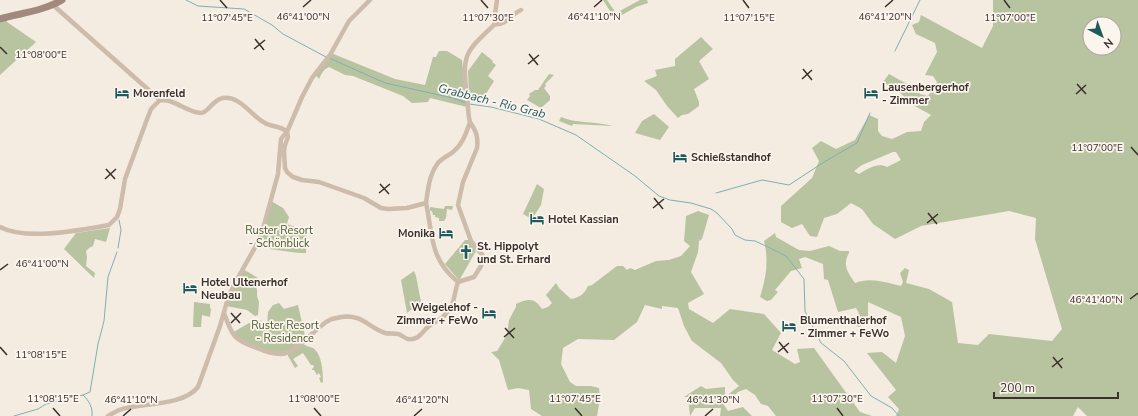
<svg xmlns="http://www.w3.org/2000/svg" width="1138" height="416" font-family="'Nunito Sans',sans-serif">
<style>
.green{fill:#b8c4a0;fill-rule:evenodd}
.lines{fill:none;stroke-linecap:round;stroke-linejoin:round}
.stream{stroke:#7fb0b2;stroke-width:1}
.minor{stroke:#cdbbac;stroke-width:4.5}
.secondary{stroke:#a18a7d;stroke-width:7}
.ticks{fill:none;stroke:#3b302b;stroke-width:1.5}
.labels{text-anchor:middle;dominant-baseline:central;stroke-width:3.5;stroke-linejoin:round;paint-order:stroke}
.poi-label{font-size:11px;font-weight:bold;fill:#3b302b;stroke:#fbf5ee;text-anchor:start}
.park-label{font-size:11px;fill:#4a5a2e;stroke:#fbf5ee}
.water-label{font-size:12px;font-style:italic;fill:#1f5a5e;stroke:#fbf5ee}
.ticks-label{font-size:10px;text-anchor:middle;fill:#3b302b;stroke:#fbf5ee;stroke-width:3.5;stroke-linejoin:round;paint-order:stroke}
</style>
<rect width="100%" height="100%" fill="#f4ebe1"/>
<path class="green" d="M 603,0 L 607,0 L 616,13 L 640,0 L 647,0 L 648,3 L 636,7 L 615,19 Z
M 993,0 L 1138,0 L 1138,416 L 1087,416 L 1078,407 L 1073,416 L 896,416 L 899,409 L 888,397 L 896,390 L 867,353 L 882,352 L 896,363 L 905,336 L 901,317 L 868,302 L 868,322 L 859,327 L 853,324 L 859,313 L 856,308 L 838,312 L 828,280 L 824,279 L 823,264 L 805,257 L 799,259 L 802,268 L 791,271 L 775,290 L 778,292 L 771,300 L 767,301 L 760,297 C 766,278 769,261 764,241 L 775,233 L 776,237 L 799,250 L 810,251 L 829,246 L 840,251 L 849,251 L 849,253 C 842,265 848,273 855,283 C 870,277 885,282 901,286 L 903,282 L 900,273 L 905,268 L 909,270 L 906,283 L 929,289 L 952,302 L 958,343 L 978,345 L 989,334 L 1052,341 L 1062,329 L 1035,239 L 1036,218 L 1009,211 L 921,226 L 895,239 L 873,224 L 862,209 L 851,203 L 837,214 L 824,218 L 817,237 L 810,236 L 802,224 L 792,228 L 781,222 L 781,206 L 812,178 L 819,161 L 812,148 L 821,141 L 836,149 L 855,140 L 869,115 L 878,119 L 878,131 L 882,136 L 892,139 L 907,132 L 921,131 L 924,122 L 931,115 L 913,105 L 899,92 L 883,82 L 889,74 L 916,89 L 920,94 L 928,96 L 937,82 L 933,76 L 925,75 L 937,52 L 935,43 L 916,34 L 912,25 L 919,22 L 921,15 L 982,48 L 993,26 ZM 1090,24 L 1114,24 L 1114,48 L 1090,48 ZM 893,152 L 896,152 L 901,160 L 887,167 C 878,162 867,169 859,174 L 854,171 L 862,165 Z
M 6,19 L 7,22 L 36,42 L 0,75 L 0,20 Z
M 701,37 L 713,49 L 699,61 L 709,79 L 694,89 L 699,102 L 699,106 L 688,114 L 682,115 L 678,118 L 667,106 L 656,90 L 644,81 L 657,76 L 655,70 L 675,66 L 675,59 Z
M 439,51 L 447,51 L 462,60 L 467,107 L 430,98 L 428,102 L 412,103 L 403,96 L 353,76 L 345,75 L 329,67 C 324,69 321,74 319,79 L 315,74 L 331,53 L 395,79 L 425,85 L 433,57 L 436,57 Z
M 482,52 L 493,61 L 492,62 L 496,65 L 488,76 L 494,81 L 484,97 L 469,94 L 468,71 Z
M 549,74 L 554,75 L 545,84 L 546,86 L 544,88 L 550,96 L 550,100 L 541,108 L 527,100 L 530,96 L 529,94 L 535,90 L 538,90 Z
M 654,114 L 669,127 L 660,140 L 635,133 L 642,121 Z
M 561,117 C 578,124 595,121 613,126 L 573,124 L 572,126 L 559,121 Z
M 537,184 L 544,189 L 541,205 L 532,219 L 523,214 Z
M 271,201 L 283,208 L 289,217 L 287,224 L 307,231 L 306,253 L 299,253 L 269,249 L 269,248 L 263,239 L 260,238 Z
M 445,206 L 453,206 L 452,210 L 447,209 L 446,218 L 444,221 L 439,221 L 439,218 L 435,217 L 435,215 L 433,215 L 432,211 L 430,211 L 430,207 L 444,209 Z
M 698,211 L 709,215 L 702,239 L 699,241 L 698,252 L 691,272 L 704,294 L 688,303 L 689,309 L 713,323 L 730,309 L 764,314 L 781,333 L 772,350 L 795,364 L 800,362 L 797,349 L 814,348 L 860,412 L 872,416 L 776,416 L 768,406 L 761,404 L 755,395 L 746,389 L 738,392 L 724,405 L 728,411 L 743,407 L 752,416 L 720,416 L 721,408 L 695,408 L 690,416 L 688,397 L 684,397 L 701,386 L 706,389 L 725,387 L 725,397 L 739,386 L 733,380 L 721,363 L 692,341 L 684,326 L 678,308 L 662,306 L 662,309 L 645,305 L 637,322 L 614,340 L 578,339 L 563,348 L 561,364 L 570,382 L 576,386 L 591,386 L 599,388 L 600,399 L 597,416 L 542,416 L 531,409 L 529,390 L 518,388 L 508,390 L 499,360 L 491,352 L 497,351 L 507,335 L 509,320 L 516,307 L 516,304 C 528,299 534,297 542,309 L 548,307 L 552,303 L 546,295 L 556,283 L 559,288 L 571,299 C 581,297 584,294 588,286 L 592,285 L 617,266 L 623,266 L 627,270 L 630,268 L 635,270 L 656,261 L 669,260 L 681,256 L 690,246 L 684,241 L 686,216 Z
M 110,228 L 106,242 L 95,239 L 93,246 L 89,248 L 86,251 L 87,257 L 86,266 L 95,273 L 94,278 L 64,249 L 76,233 Z
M 465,240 L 469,240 L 476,251 L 460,279 L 458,279 L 445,264 Z
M 243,269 L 258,278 L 255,286 L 257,289 L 257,296 L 259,302 L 258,315 L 255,316 L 247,310 L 226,306 Z
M 414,271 L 416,276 L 421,302 L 407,313 L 401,280 Z
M 194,302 L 210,304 L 210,308 L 211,309 L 210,317 L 202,315 L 201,327 L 193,327 Z
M 279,303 L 284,309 L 298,305 L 306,340 L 283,354 L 250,346 L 232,333 L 249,323 L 259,326 L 260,320 L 267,325 L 268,312 L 273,305 Z
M 303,344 C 306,346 310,347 313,348 C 322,354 323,372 323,382 L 321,383 L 319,378 L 321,377 L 319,373 L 317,375 L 314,370 L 312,370 L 312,369 L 314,367 L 313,365 L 311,365 L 303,353 L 293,359 L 298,366 L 295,368 L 288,356 L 288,354 Z"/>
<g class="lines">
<path class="stream" d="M 186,0 L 198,6 L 244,9 L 272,25 L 283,34 L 326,57
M 895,51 L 920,0
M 329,58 L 385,83 L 453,98 L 466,103
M 469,104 L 491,107 L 539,119 L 576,135 L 635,176 L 659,196 L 670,200 L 691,203 L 711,209 L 717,213 L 732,229 L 735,235 L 745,240 L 755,241 L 768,247 L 786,256 L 804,279 L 805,311 L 821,343 L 844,361 L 871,396 L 892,408 L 899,416
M 716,193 L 762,180 L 789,185 L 824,162 L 857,143 L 870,113
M 118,248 L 121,230 L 119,220
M 83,395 L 90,392 L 98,344 L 104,321 L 108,277 L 117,252
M 14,416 L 38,409 L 46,404 L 83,395 C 89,401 93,407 92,416"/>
<path class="minor" d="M 53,5 L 160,100 C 164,100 168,100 172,102 C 181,105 191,113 201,113 C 208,113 212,100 223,98 C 241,96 251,116 265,123 C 272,127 282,126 287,132
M 495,24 C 505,26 513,13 521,10
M 495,24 L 494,21 L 497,0
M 287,132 L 288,137 L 285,145 L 284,151 L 285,168 L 287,172 L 293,177 L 302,180 L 319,182 L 364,198 L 381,208 L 388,209 L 407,208 L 426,203 C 433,235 429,258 458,282
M 426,203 C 428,189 429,175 438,163 C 442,158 448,156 453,152 C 463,144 466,133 470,122
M 0,227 C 26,241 80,230 109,225 L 117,217 L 120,209 L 125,179 L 146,122 L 151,109 L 160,100
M 224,313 C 232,336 234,340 257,348 C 264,351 273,354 280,354 C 297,355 318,323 332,319 C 335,318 338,318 341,317 C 363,314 367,327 385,333 C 389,334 394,333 398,334 C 402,335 404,338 408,339 C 418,341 422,332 428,327 C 432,323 438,321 443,317 C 456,305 453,296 458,282 L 474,277 L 481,266 L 483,256 L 471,241 L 458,205 L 463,182 L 477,148 C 478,141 477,133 473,127 C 472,125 471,124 470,122 C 468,116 468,103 467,97 C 462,54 464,53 495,24
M 108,416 C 111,414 115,412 119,410 C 141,402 182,407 198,387 L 220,326 L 228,298 L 235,283 L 258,242 L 264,225 L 278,174 L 281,139 L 284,135 L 287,132 L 302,97 L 312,78 L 330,55 L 349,21 L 370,0"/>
<path class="secondary" d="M 0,19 C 21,13 43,11 62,0"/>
</g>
<path class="ticks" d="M 220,0 L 227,8M 481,0 L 488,8M 743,0 L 749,8M 1004,0 L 1010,8M 303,7 L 311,0M 594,7 L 602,0M 885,7 L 893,0M 255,39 L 264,50M 0,47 L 7,54M 254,49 L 265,40M 529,54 L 538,65M 528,64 L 539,55M 803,69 L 812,80M 802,79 L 812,70M 1077,84 L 1086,94M 1076,94 L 1086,85M 1131,147 L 1138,155M 106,169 L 115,179M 105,179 L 116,169M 380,184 L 389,194M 379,193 L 390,184M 654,198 L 663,209M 653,208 L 664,199M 928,213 L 937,224M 927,223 L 938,214M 0,270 L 8,264M 1130,299 L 1138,293M 231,313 L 240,323M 231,323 L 241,313M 505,328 L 514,338M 504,337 L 515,328M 779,342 L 788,353M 0,347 L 7,355M 778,352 L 789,343M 1053,357 L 1062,368M 1052,367 L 1063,358M 53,408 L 60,416M 314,408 L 321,416M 575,408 L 582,416M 837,408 L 843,416M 123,416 L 131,409M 414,416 L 422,409M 705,416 L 713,409"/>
<defs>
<symbol id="hotel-bare" viewBox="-9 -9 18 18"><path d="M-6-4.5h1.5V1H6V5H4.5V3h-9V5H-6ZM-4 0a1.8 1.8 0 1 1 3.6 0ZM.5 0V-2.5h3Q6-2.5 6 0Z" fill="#1f5a5e" stroke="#fbf5ee" stroke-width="2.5" paint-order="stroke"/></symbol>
<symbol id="church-bare" viewBox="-9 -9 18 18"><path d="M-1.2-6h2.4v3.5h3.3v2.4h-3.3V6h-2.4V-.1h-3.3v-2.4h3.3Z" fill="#1f5a5e" stroke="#fbf5ee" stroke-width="2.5" paint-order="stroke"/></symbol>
</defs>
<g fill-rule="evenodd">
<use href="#hotel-bare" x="112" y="83" width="20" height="20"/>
<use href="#hotel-bare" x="861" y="83" width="20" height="20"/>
<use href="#hotel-bare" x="670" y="147" width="20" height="20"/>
<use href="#hotel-bare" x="527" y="209" width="20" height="20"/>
<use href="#hotel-bare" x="436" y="223" width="20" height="20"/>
<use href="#church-bare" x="456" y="242" width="20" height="20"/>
<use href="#hotel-bare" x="180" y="278" width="20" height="20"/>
<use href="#hotel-bare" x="479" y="303" width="20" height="20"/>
<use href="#hotel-bare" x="779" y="316" width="20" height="20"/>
</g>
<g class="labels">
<g class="poi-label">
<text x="882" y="87">Lausenbergerhof<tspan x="882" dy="13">- Zimmer</tspan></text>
<text x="133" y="93">Morenfeld</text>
<text x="691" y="157">Schießstandhof</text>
<text x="548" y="219">Hotel Kassian</text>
<text x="435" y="233" text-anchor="end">Monika</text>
<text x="477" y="246">St. Hippolyt<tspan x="477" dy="13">und St. Erhard</tspan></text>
<text x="201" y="282">Hotel Ultenerhof<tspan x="201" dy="13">Neubau</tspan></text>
<text x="478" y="307" text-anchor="end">Weigelehof -<tspan x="478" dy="13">Zimmer + FeWo</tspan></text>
<text x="800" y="320">Blumenthalerhof<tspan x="800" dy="13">- Zimmer + FeWo</tspan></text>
</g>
<g class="park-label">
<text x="279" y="230">Ruster Resort<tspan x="279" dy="13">- Schönblick</tspan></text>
<text x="285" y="325">Ruster Resort<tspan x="285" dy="13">- Residence</tspan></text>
</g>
<g class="water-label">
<text transform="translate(492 101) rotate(14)">Grabbach - Rio Grab</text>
</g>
</g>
<g class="ticks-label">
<text x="303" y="20">46°41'00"N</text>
<text x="594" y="20">46°41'10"N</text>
<text x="885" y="20">46°41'20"N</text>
<text x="227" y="21">11°07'45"E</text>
<text x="1010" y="21">11°07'00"E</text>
<text x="488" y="21">11°07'30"E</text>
<text x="749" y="21">11°07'15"E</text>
<text x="41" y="58">11°08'00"E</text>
<text x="1097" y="151">11°07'00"E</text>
<text x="42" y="267">46°41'00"N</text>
<text x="1096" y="303">46°41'40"N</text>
<text x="41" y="358">11°08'15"E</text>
<text x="53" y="402">11°08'15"E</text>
<text x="314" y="402">11°08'00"E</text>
<text x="575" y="402">11°07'45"E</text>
<text x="837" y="402">11°07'30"E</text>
<text x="131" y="403">46°41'10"N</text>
<text x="422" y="403">46°41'20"N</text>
<text x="713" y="403">46°41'30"N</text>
</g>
<g transform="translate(1102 36) rotate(139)"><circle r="19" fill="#fbf5ee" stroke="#aea6a0"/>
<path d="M0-3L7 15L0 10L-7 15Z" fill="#1f5a5e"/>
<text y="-6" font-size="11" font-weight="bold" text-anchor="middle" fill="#3b302b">N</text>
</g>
<path d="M994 392v6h124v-6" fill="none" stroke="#3b302b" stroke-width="2"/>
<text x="1000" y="392" font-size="12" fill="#3b302b" stroke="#fbf5ee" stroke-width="3" paint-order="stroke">200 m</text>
</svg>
